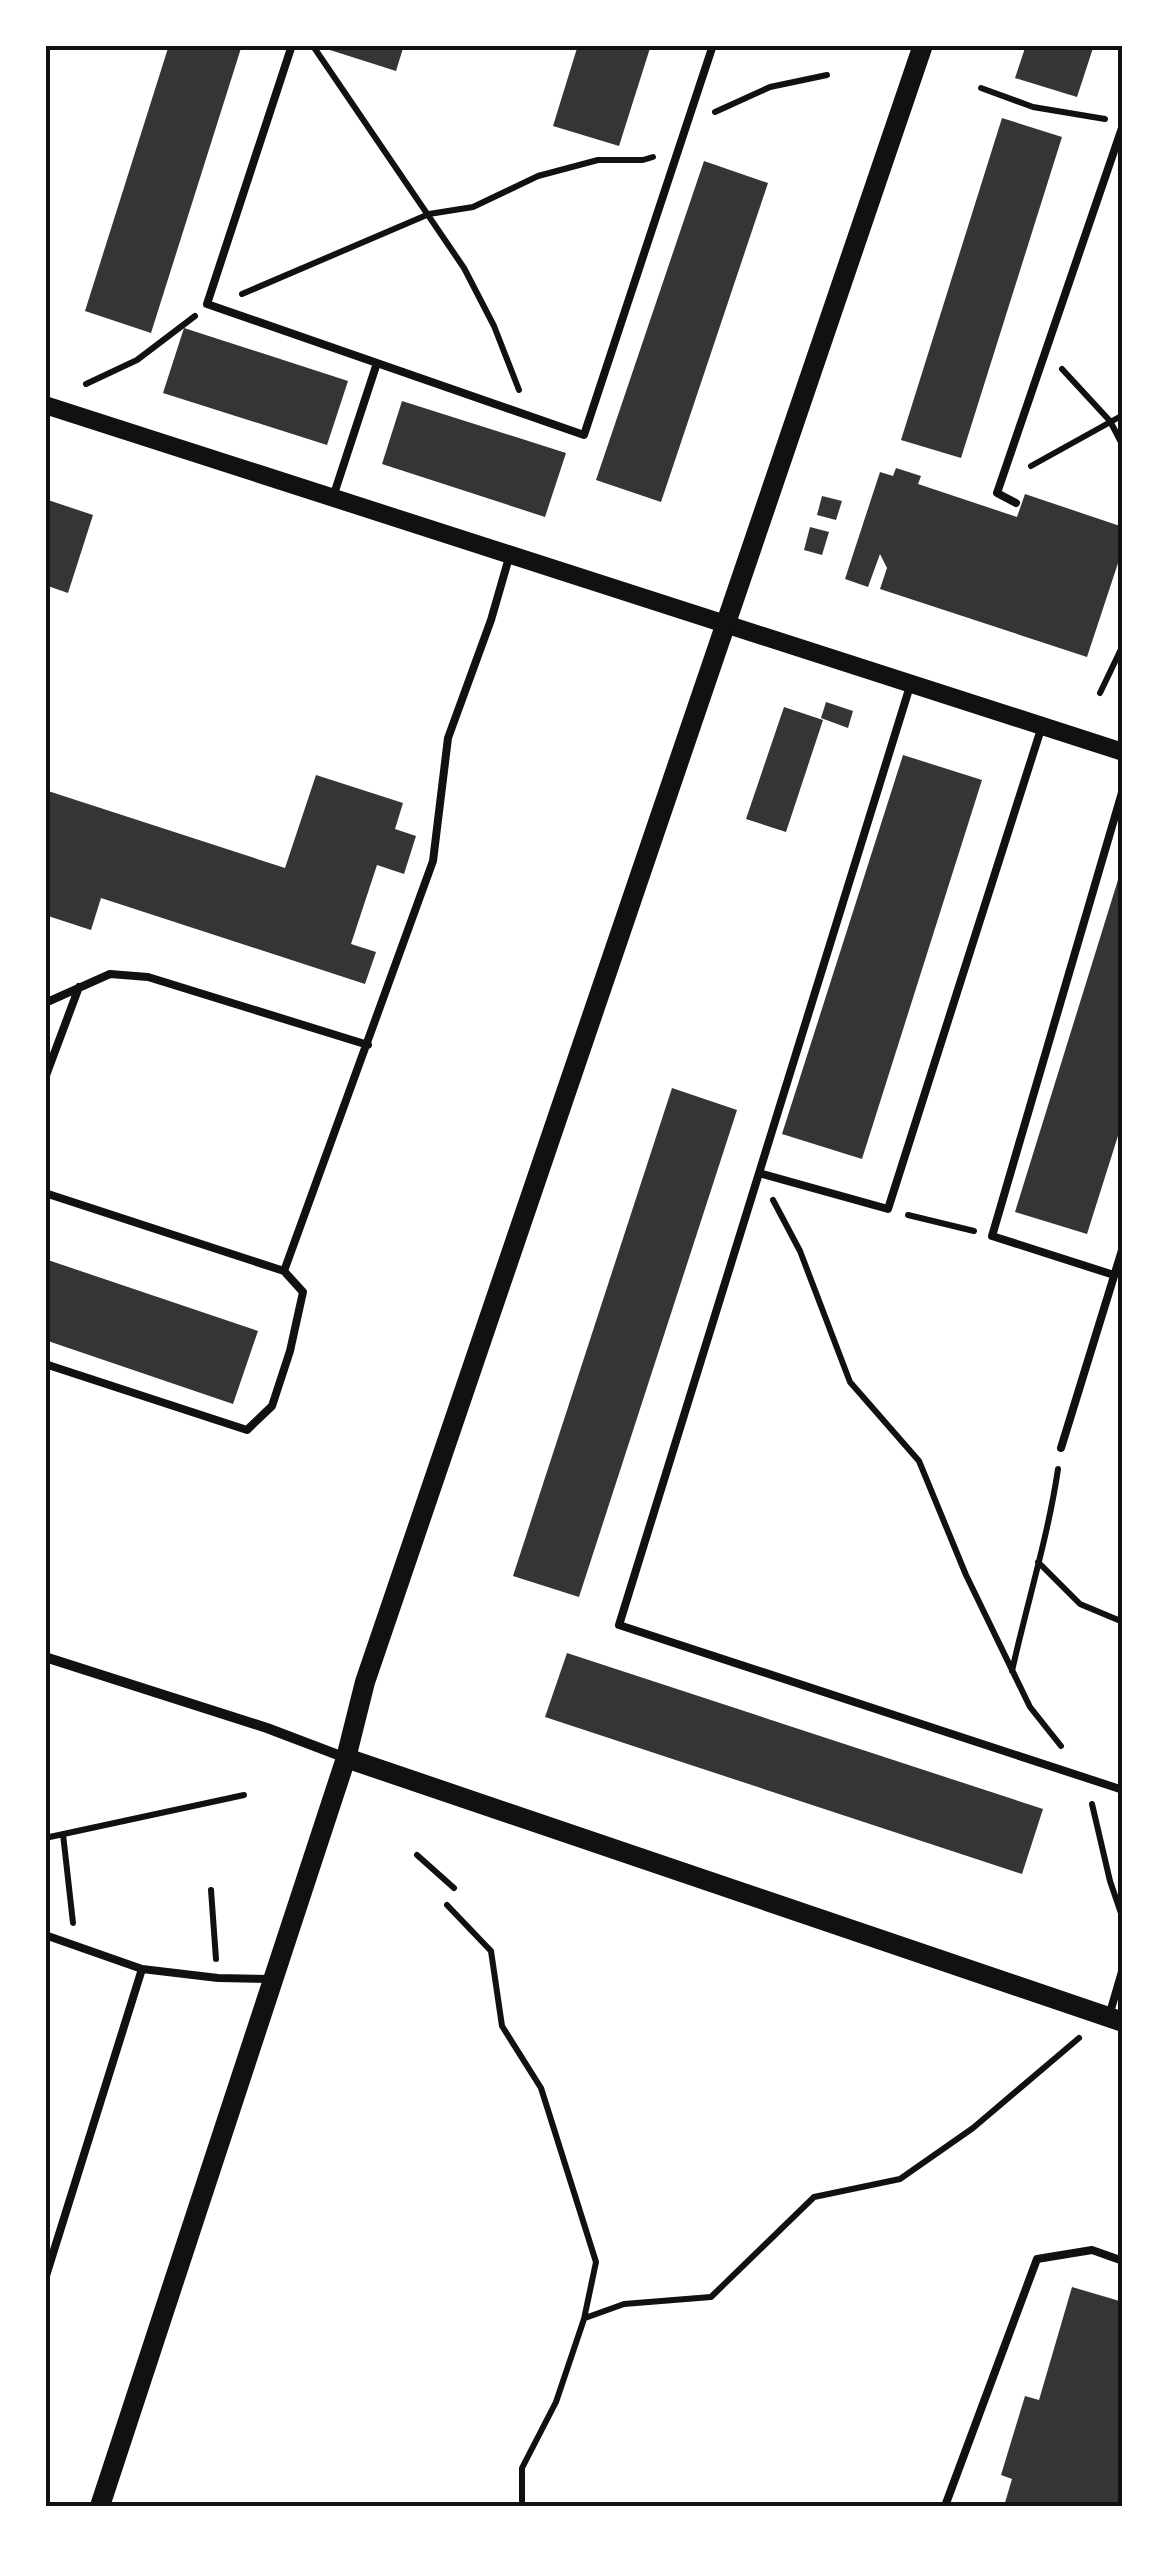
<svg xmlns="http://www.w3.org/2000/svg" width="1168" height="2551" font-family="Lato,sans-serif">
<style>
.building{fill:#353535}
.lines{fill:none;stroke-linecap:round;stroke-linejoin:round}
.path{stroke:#111;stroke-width:6}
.service{stroke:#111;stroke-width:8}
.minor{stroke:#111;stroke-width:10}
.tertiary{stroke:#111;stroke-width:18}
.secondary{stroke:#111;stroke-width:20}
.neatline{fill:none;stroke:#111;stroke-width:4}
</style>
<rect width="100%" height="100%" fill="#fff"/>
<path class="building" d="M 169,45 L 242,45 L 151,333 L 85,311 Z
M 332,45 L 404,45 L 396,71 L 330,50 Z
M 578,45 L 651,45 L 619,146 L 553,126 Z
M 1026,45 L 1094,45 L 1077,97 L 1015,78 Z
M 1002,118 L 1062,137 L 961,458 L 901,440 Z
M 704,161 L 768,183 L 661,502 L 596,480 Z
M 184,328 L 348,381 L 327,445 L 163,393 Z
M 402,401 L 566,453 L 545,517 L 382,464 Z
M 896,468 L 921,476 L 918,484 L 1017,517 L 1025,494 L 1123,527 L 1123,548 L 1087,657 L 880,589 L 887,568 L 880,554 L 868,587 L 845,579 L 880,472 L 893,476 Z
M 822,496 L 842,501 L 836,520 L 817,515 Z
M 45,499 L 93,515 L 68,593 L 45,585 Z
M 810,527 L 829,532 L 822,555 L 804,550 Z
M 826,702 L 853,711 L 848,728 L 821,718 Z
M 784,707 L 823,720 L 786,832 L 746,819 Z
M 903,755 L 982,780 L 862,1159 L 782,1134 Z
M 316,775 L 403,803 L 395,829 L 416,836 L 404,874 L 377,865 L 351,944 L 376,952 L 365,984 L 101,898 L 91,930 L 45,915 L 45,790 L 285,868 Z
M 1122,867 L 1123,1120 L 1087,1234 L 1015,1212 Z
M 672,1088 L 737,1110 L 579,1597 L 513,1576 Z
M 45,1259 L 258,1331 L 233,1404 L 45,1340 Z
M 567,1653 L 1043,1809 L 1022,1874 L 545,1717 Z
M 1072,2287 L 1123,2302 L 1123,2506 L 1004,2506 L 1012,2479 L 1001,2475 L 1025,2396 L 1039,2400 Z"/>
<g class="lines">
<path class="path" d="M 313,46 L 464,268 L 494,326 L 519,390
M 981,88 L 1033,107 L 1105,119
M 715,112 L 770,87 L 827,75
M 242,294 L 429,214 L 473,207 L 538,176 L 598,160 L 643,160 L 653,157
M 1062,369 L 1110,421 L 1123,446
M 86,384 L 137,360 L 195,316
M 1031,466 L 1123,415
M 1100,693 L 1123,645
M 773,1200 L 800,1251 L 850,1382 L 919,1461 L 966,1575 L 1030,1707 L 1061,1746
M 908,1215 L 974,1231
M 1038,1562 L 1080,1604 L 1123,1622
M 1012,1671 C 1027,1603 1048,1537 1058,1469
M 1092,1804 L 1110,1881 L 1123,1919
M 63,1834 L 73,1923
M 45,1838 L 244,1795
M 417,1855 L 454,1888
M 211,1890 L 216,1959
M 447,1905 L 491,1951 L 502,2026 L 541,2088 L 596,2262 L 584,2319 L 556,2402 L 522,2468 L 522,2506
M 585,2318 L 624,2304 L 711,2297 L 814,2197 L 900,2179 L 973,2128 L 1079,2038"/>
<path class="service" d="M 292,45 L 207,304 L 584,435 L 713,45
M 333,497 L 377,363
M 1016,503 L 997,493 L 1123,125
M 910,686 L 619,1625 L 1123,1790
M 45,1003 L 110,974 L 148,977 L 368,1045
M 45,1078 L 79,987
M 759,1173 L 888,1209 L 1041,729
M 45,1193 L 284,1271 L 433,861 L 448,738 L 491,620 L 510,554
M 1114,1275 L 992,1236 L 1123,789
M 45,1364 L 247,1430 L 272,1406 L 290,1351 L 303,1292 L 284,1271
M 1061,1448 L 1123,1247
M 45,1935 L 142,1969 L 45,2279
M 142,1969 L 218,1978 L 272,1979
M 1109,2016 L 1123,1968
M 945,2506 L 1037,2259 L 1092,2250 L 1123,2261"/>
<path class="minor" d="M 45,1657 L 267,1728 L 346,1758"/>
<path class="tertiary" d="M 45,405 L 1123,752"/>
<path class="secondary" d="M 346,1758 L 1123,2022
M 100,2506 L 346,1758 L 365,1682 L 923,45"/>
</g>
<rect width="1168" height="2551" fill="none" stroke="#ffffff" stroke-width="95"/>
<rect x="48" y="48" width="1072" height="2456" class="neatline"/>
</svg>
